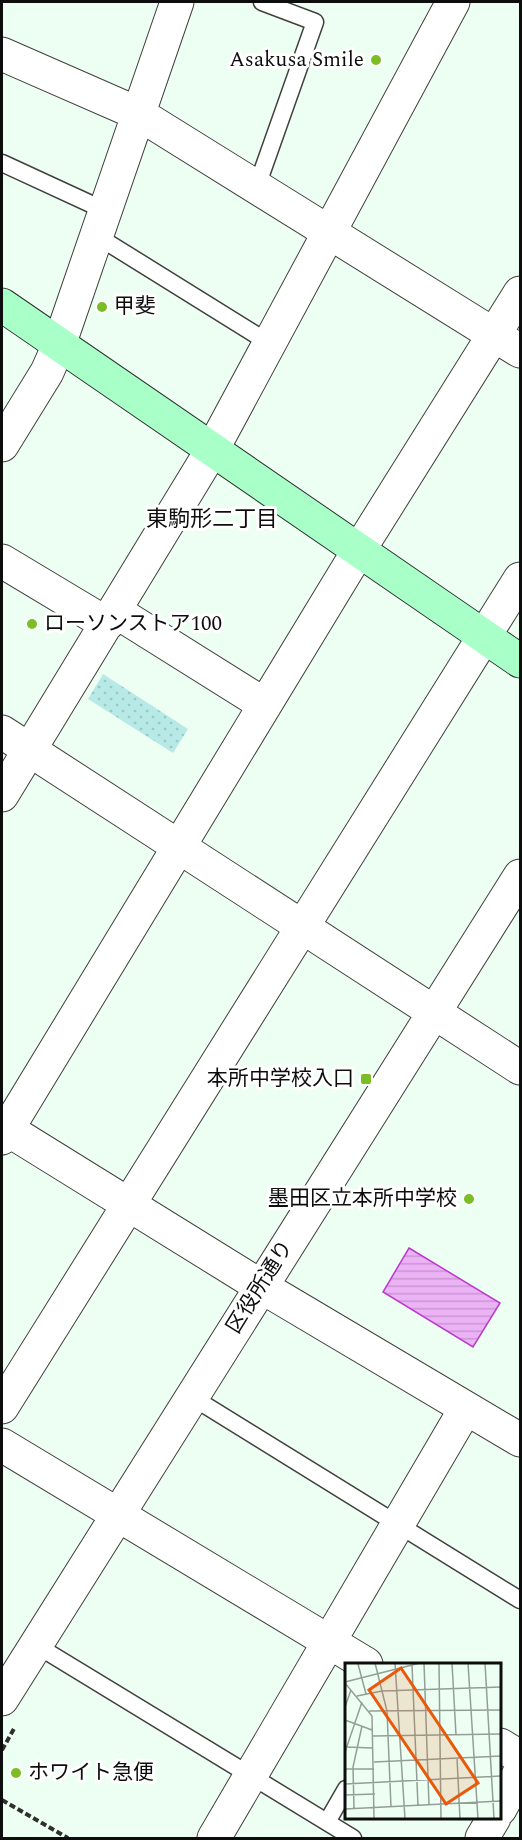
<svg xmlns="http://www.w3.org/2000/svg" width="522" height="1840" font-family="Spectral,'Noto Sans JP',serif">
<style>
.green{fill:url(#green-dots)}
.water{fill:url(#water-rules);stroke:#bc39cd;stroke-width:1.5}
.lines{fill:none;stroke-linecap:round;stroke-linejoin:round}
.lane-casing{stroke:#404040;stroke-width:19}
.street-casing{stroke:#404040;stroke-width:35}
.secondary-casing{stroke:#2f2f2f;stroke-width:35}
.path{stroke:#2f2f2f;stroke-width:4;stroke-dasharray:6 3;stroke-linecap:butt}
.lane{stroke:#fff;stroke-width:16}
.street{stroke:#fff;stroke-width:33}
.secondary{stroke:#a8ffc8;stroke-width:33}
.poi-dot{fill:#7bbd25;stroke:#fff;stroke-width:2}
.labels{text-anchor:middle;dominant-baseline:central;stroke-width:6;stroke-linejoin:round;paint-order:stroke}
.poi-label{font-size:21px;fill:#0d0d0d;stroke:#fff;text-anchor:end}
.street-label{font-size:21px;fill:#0d0d0d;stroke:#fff}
.neighbourhood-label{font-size:22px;fill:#0d0d0d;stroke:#fff}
.inset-road{fill:none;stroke:#939e96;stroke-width:1.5}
.view{fill:#e8590c;fill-opacity:0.15;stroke:#e8590c;stroke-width:3}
.inset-edge{fill:none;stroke:#0d0d0d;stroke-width:3}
</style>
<defs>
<pattern id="green-dots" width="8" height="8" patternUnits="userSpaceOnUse" patternTransform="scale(1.5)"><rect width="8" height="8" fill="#b7e9e7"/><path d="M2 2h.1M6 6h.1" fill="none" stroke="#9cc7c5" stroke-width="1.8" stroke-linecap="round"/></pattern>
<pattern id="water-rules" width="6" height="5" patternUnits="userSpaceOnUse" patternTransform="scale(1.5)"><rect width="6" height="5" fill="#ecb2f6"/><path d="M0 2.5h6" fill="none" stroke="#c998d2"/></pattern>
</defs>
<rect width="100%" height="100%" fill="#edfff2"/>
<path class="green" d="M 103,674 L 188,729 L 173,753 L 88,699 Z"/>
<path class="water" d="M 409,1248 L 500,1303 L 473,1347 L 383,1292 Z"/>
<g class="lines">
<defs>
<path id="lane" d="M 2,163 L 106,211
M 257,186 L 315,22 L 262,2
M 97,236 L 269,343
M 192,1397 L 520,1600
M 36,1645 L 353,1838
M 327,1822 L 346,1789"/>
<path id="street" d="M 2,54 L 139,114 L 520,351
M 2,445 L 47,372 L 59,345 L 177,2
M 2,561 L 107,624
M 115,611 L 265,705
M 2,732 L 520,1068
M 2,795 L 212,450 L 453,2
M 2,1126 L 262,1287 L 520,1440
M 2,1138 L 359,550 L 520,293
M 2,1407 L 520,579
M 2,1445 L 366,1664
M 2,1699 L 520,876
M 500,1745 L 520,1757
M 500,1809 L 520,1772
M 214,1838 L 466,1408
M 482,1838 L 494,1818"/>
<path id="secondary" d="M 2,305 L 520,661"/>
</defs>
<use href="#lane" class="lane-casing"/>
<use href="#street" class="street-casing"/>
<use href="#secondary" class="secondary-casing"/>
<path class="path" d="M 2,1750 L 15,1727
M 2,1800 L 68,1838"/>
<use href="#lane" class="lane"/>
<use href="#street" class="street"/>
<use href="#secondary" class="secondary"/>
</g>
<g class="poi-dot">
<circle cx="376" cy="60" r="6"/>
<circle cx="102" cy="307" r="6"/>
<circle cx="32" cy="624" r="6"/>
<rect x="360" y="1073" width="12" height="12" rx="3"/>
<circle cx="469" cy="1199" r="6"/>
<circle cx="16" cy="1773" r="6"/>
</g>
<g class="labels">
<g class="poi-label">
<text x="364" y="60">Asakusa Smile</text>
<text x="114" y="307" text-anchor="start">甲斐</text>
<text x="44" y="624" text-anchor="start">ローソンストア100</text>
<text x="354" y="1079">本所中学校入口</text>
<text x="457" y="1199">墨田区立本所中学校</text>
<text x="28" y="1773" text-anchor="start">ホワイト急便</text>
</g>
<g class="street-label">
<text transform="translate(260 1287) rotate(-58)">区役所通り</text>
</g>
<g class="neighbourhood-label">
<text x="212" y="519">東駒形二丁目</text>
</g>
</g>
<g transform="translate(345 1663)">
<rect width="156" height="156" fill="#edfff2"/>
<path class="inset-road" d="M 30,0 L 42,48 L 46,144M 50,0 L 60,156M 79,0 L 84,142M 94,0 L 96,156M 107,0 L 111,72M 123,0 L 133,156M 140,0 L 149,156M 13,1 L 21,31M 67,2 L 73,143M 0,19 L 75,0M 0,20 L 27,53 L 29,156M 12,33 L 37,28 L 156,24M 0,44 L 6,27M 24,48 L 156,47M 0,57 L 27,67M 28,73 L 156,71M 0,84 L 28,85M 0,89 L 17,39M 112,95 L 115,156M 29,99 L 156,93M 0,106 L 29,106M 0,121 L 156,113M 0,132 L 30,131M 0,146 L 156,138M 9,146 L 8,104 L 17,63"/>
<path class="view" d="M 56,5 L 133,120 L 101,141 L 24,27 Z"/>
<rect width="156" height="156" class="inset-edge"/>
</g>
<rect width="522" height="1840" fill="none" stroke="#0d0d0d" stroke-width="6"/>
</svg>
